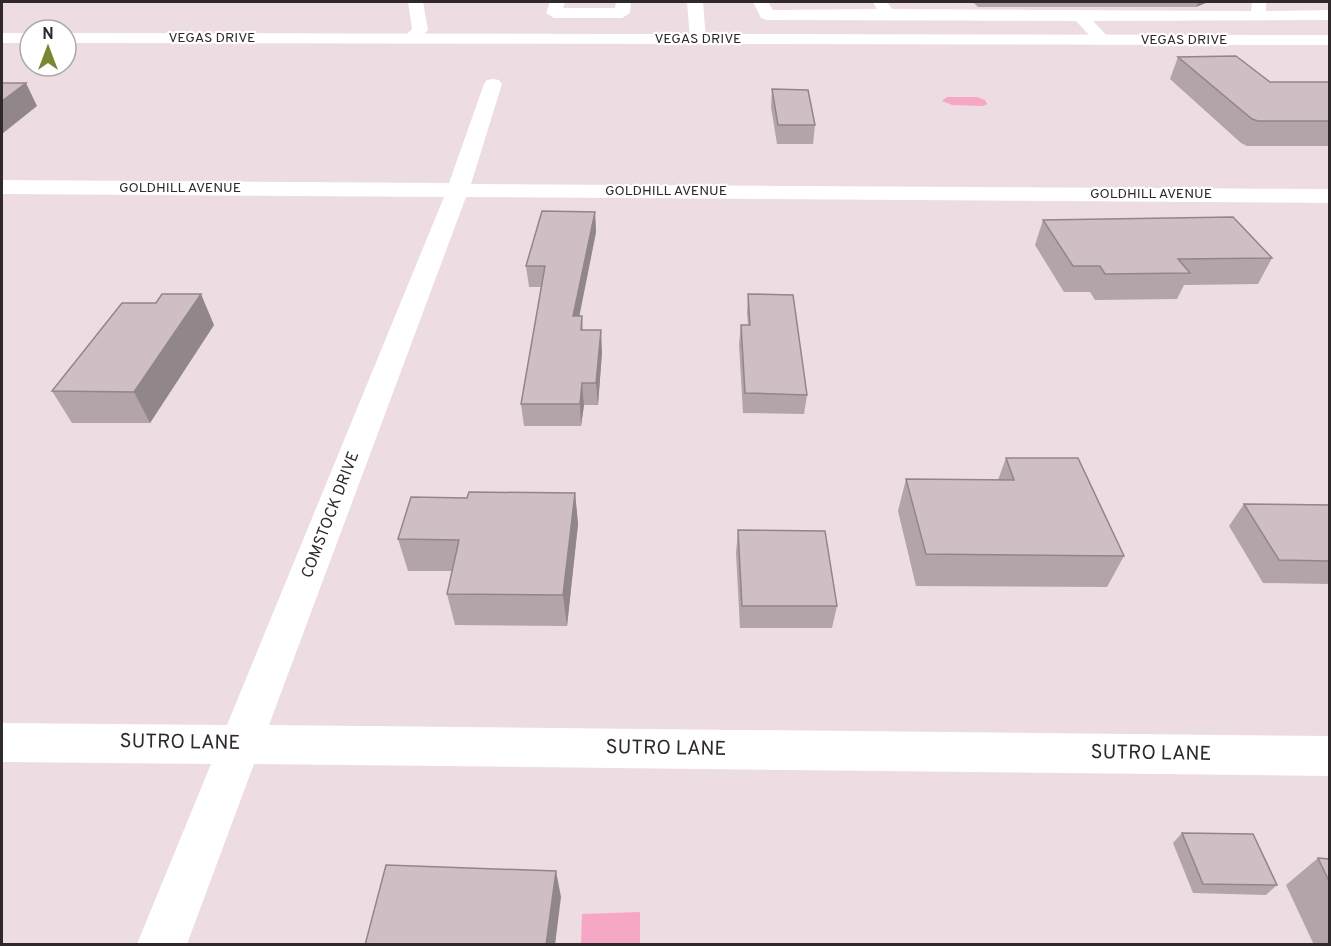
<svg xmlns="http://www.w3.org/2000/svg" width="1331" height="946" font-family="Overpass,sans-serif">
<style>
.water{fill:#f6a7c5}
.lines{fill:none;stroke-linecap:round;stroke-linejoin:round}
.minor{fill:#fff;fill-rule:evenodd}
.major{fill:#fff;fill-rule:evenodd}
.wall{fill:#b2a4a9}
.shaded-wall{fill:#918689}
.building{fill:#cfbfc4;stroke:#918689;stroke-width:1.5}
.labels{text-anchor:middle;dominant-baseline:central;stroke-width:4.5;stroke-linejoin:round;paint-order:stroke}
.far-street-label{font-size:14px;fill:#2f292b;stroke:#fff}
.street-label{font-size:16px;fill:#2f292b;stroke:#fff}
.near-street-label{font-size:20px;fill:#2f292b;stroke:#fff}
</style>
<rect width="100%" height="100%" fill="#eddce2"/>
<path class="water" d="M 947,97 L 977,97 L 985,100 L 987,104 L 983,106 L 952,105 L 942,101 Z
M 640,912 L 640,944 L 581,944 L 582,914 Z"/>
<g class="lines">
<path class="minor" d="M 408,2 L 423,2 L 428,30 L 417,41 L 411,43 L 403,38 L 412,29 Z
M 550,2 L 565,2 L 563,8 L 615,8 L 616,2 L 631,2 L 630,13 L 622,18 L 554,18 L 546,13 Z
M 687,2 L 703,2 L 706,39 L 704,42 L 698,44 L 690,39 Z
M 753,2 L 768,2 L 773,10 L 877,9 L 873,2 L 887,2 L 892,9 L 1251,11 L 1252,2 L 1266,2 L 1266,11 L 1330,10 L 1330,20 L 1093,21 L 1110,39 L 1102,44 L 1096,42 L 1076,21 L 767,20 L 761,18 Z
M 493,79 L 499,80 L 502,84 L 471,184 L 1330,189 L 1330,203 L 466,197 L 269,725 L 1330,736 L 1330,776 L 254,764 L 187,944 L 137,944 L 211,764 L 2,762 L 2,723 L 227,725 L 444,197 L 2,194 L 2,180 L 449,183 L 484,84 L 487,80 Z"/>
<path class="major" d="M 2,33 L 30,33 L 30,43 L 2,43 Z
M 66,33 L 1330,35 L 1330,45 L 66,43 Z"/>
</g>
<path class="wall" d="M 973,2 L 1208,2 L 1196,7 L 978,7 Z
M 1178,57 L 1270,82 L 1329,82 L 1329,146 L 1247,146 L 1241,143 L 1170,79 Z
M 772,89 L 815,125 L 813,144 L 777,144 L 771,107 Z
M 595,212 L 596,232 L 579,316 L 582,316 L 583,330 L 602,352 L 598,405 L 584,405 L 581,426 L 524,426 L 521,404 L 541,287 L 529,287 L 526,266 Z
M 1043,220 L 1272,258 L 1258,284 L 1184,285 L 1177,299 L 1095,300 L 1090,292 L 1064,292 L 1035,245 Z
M 748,294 L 807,395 L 804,414 L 743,413 L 739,344 L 741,325 L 748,325 L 747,313 Z
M 214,325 L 150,423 L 72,423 L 52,391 Z
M 1006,458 L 1124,556 L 1107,587 L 916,586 L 898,511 L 906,479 L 998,480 Z
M 575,493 L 578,524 L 567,626 L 455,625 L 447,594 L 452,571 L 408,571 L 398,539 L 467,498 Z
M 1244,504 L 1329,505 L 1329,584 L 1263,583 L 1229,526 Z
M 738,530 L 837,606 L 832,628 L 740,628 L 736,553 Z
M 1182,833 L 1277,885 L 1266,895 L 1193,893 L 1173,843 Z
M 1318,858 L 1329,859 L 1329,945 L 1314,945 L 1286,885 Z"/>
<path class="shaded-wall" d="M 1199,2 L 1208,2 L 1196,7 Z
M 26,83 L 37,106 L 2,134 L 2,101 Z
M 595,212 L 596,232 L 575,338 L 573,316 Z
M 201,294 L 214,325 L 150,423 L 134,392 Z
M 601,330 L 602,352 L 598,405 L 596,383 Z
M 582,383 L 584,405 L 581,426 L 580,404 Z
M 575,493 L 578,524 L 567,626 L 563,595 Z
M 556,871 L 561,897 L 555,945 L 546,945 Z"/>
<path class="building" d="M 1236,56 L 1270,82 L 1329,82 L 1329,121 L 1258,121 L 1252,119 L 1178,57 Z
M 2,83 L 26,83 L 2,101 Z
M 772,89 L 808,90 L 815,125 L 778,125 Z
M 542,211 L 595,212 L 573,316 L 582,316 L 581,330 L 601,330 L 596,383 L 582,383 L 580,404 L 521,404 L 545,266 L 526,266 Z
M 1233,217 L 1272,258 L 1178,259 L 1190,273 L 1105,274 L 1100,266 L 1073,266 L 1043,220 Z
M 162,294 L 201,294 L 134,392 L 52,391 L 122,303 L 156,303 Z
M 748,294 L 793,295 L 807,395 L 745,393 L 741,325 L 750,325 Z
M 1006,458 L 1078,458 L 1124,556 L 926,554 L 906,479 L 1014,480 Z
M 469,492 L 575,493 L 563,595 L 447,594 L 459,540 L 398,539 L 411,497 L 467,498 Z
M 1244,504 L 1329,505 L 1329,561 L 1279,560 Z
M 738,530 L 825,531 L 837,606 L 742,606 Z
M 1182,833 L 1253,834 L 1277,885 L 1203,884 Z
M 1318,858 L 1329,859 L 1329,881 Z
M 386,865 L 556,871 L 546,945 L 365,945 Z"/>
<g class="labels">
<g class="far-street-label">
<text x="212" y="38">VEGAS DRIVE</text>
<text x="698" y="39">VEGAS DRIVE</text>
<text x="1184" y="40">VEGAS DRIVE</text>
<text x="180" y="188">GOLDHILL AVENUE</text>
<text x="666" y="191">GOLDHILL AVENUE</text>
<text x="1151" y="194">GOLDHILL AVENUE</text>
</g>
<g class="street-label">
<text transform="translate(331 515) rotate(-69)">COMSTOCK DRIVE</text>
</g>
<g class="near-street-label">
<text transform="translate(180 743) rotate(1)">SUTRO LANE</text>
<text transform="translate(666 749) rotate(1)">SUTRO LANE</text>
<text transform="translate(1151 754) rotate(1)">SUTRO LANE</text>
</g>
</g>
<rect width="1331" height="946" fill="none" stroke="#2f292b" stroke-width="6"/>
<g transform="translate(48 48)"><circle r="28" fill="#ffffff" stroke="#aca9aa" stroke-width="1.5"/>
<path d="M0-4.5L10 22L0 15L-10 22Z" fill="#7c8531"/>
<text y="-9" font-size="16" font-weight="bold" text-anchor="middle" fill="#2f292b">N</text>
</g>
</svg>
